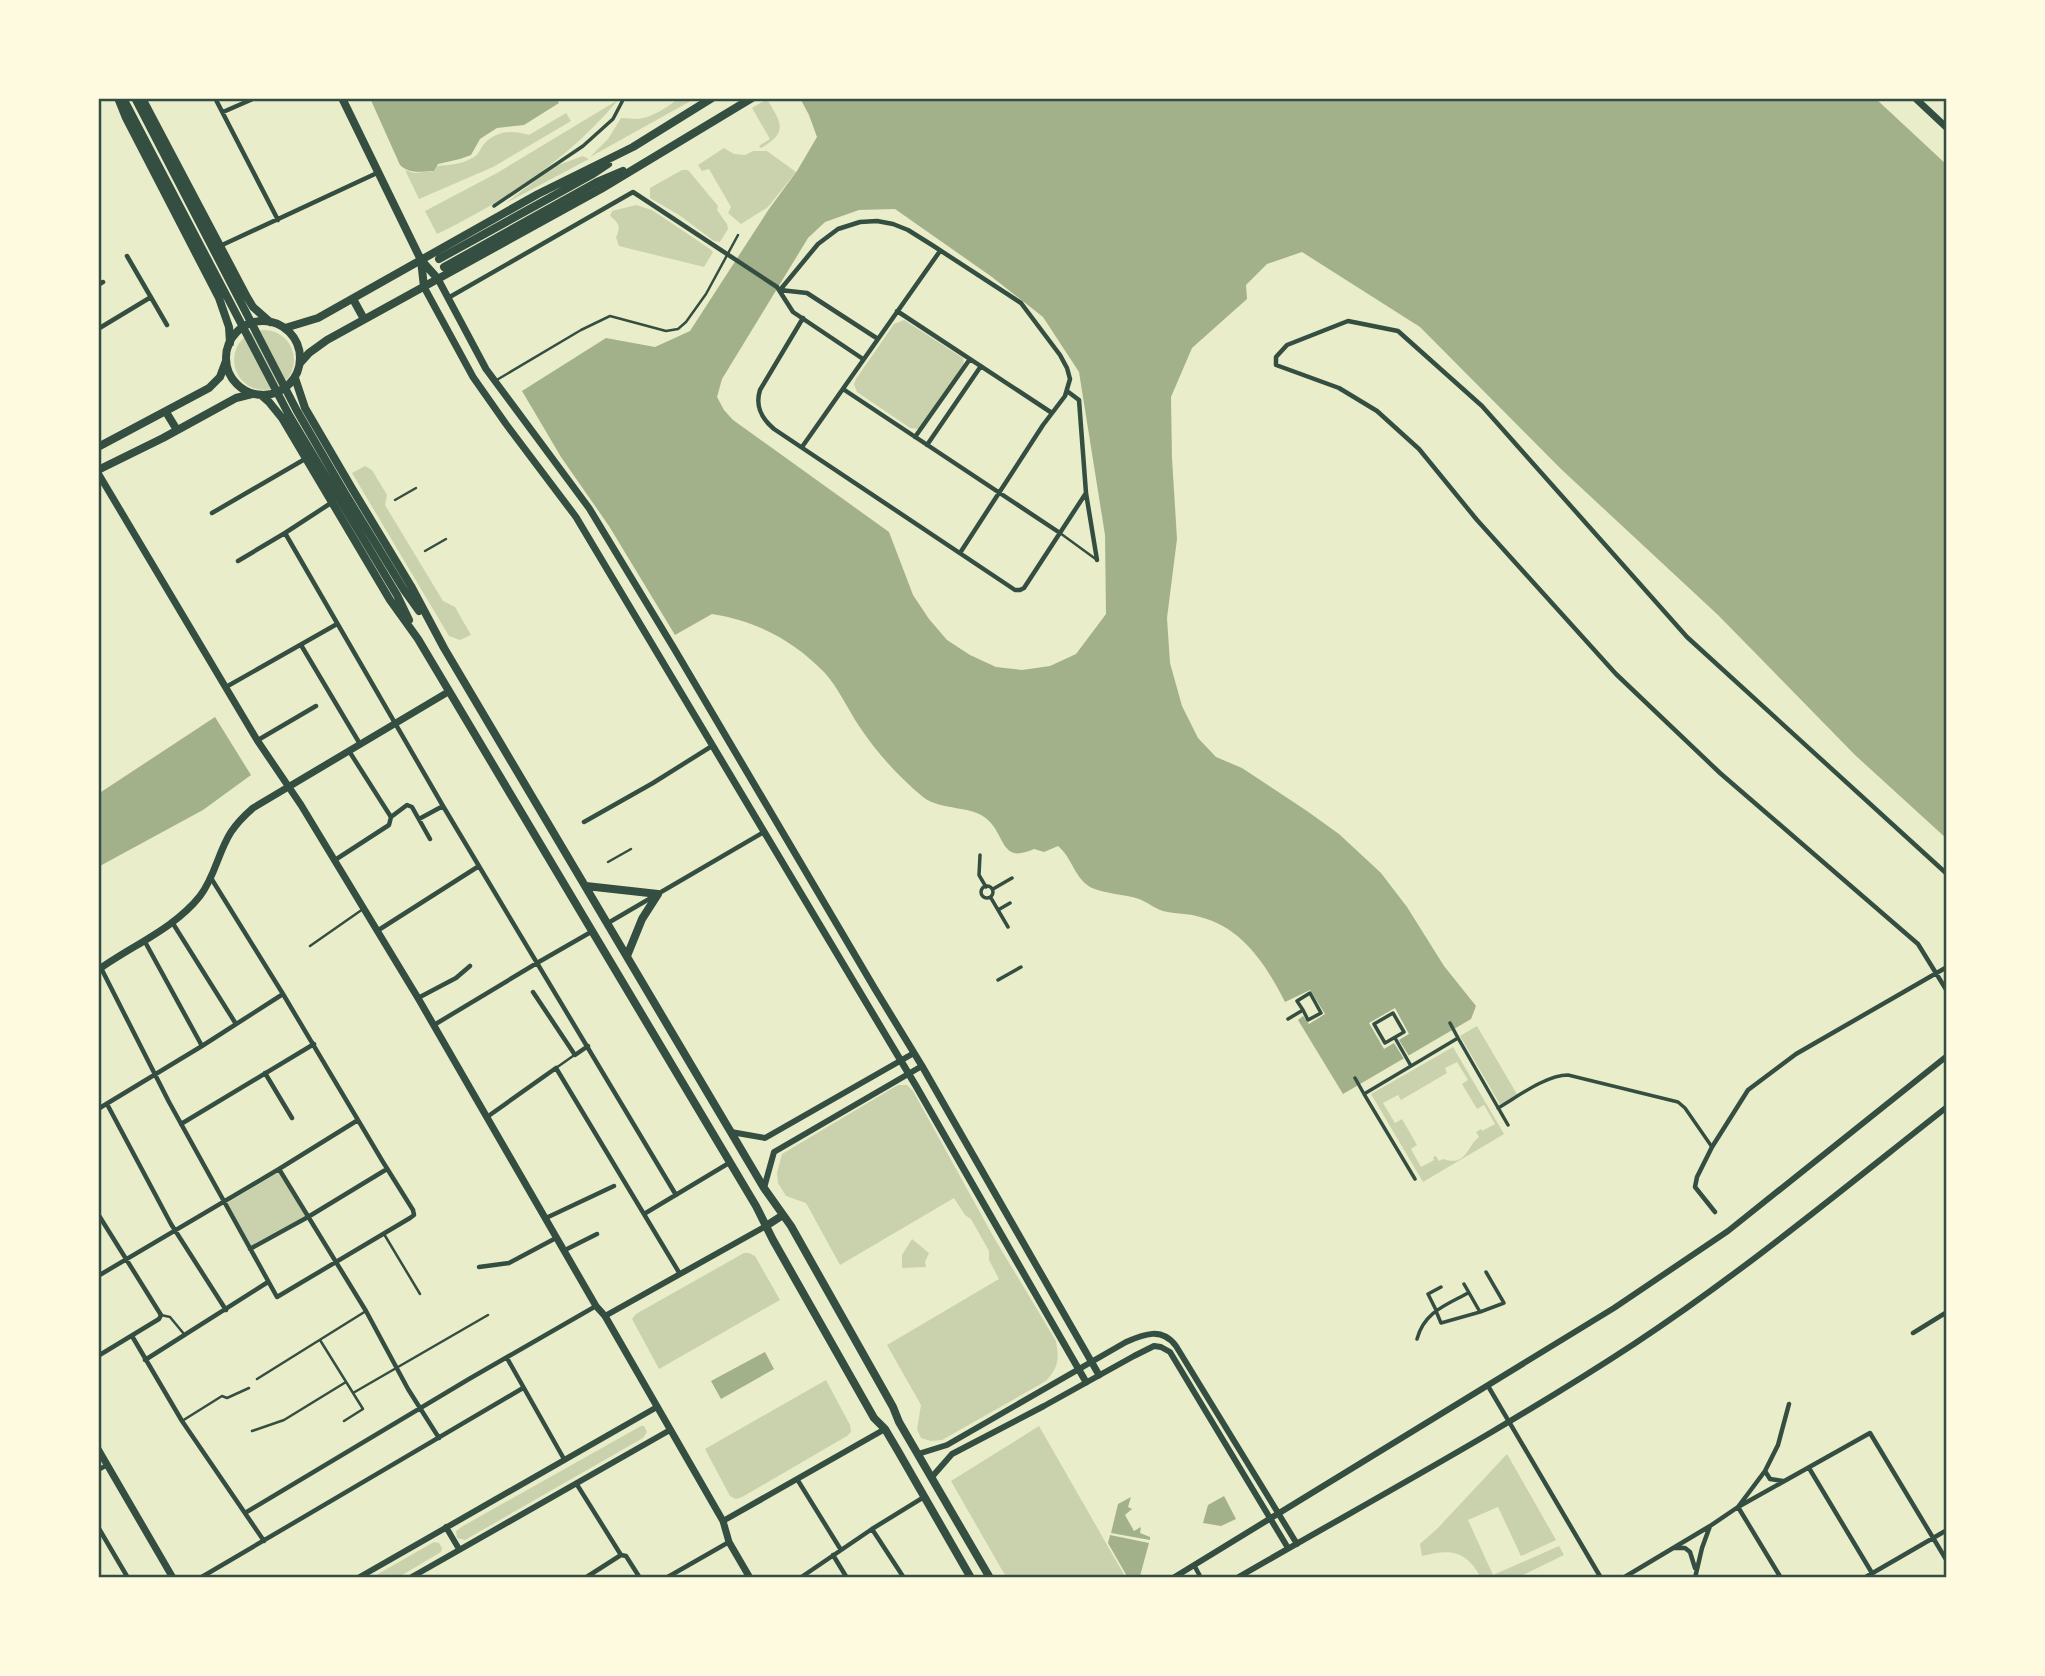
<svg xmlns="http://www.w3.org/2000/svg" width="2045" height="1676" font-family="'Varela Round',sans-serif">
<style>
.green{fill:#cad2ad;fill-rule:evenodd}
.water{fill:#a3b18a;fill-rule:evenodd}
.pier{fill:#e9edc9}
.lines{fill:none;stroke-linecap:round;stroke-linejoin:round}
.service{stroke:#344e41;stroke-width:2.5}
.pedestrian{stroke:#344e41;stroke-width:3.5}
.minor{stroke:#344e41;stroke-width:4.5}
.tertiary{stroke:#344e41;stroke-width:6}
.secondary{stroke:#344e41;stroke-width:7}
.primary{stroke:#344e41;stroke-width:8}
.neatline{fill:none;stroke:#344e41;stroke-width:2.5}
</style>
<rect width="100%" height="100%" fill="#e9edc9"/>
<path class="green" d="M 679,98 L 696,98 L 590,157 L 608,139 L 621,118 C 627,118 632,119 638,119 C 653,117 668,107 679,98 Z
M 767,99 C 781,123 789,132 761,148 L 759,146 L 770,139 L 752,108 Z
M 618,100 C 569,159 505,201 437,234 L 425,211 L 497,173 Z
M 566,113 L 571,121 L 493,167 L 419,199 L 405,170 L 414,173 L 434,171 L 437,166 C 450,165 463,164 474,157 C 479,154 480,149 484,144 C 497,130 512,130 529,135 Z
M 724,148 L 734,154 L 745,155 L 753,151 L 767,151 L 796,172 L 768,207 L 741,224 L 728,213 L 731,207 L 709,169 L 702,171 L 698,165 Z
M 583,156 L 589,159 L 506,203 L 553,167 Z
M 682,170 L 688,170 L 718,206 L 717,210 L 727,224 L 728,229 L 720,242 L 714,241 L 679,215 L 650,198 L 650,188 Z
M 636,205 L 652,210 L 710,249 L 713,252 L 704,267 L 619,246 L 616,237 C 621,228 619,222 610,216 L 612,211 Z
M 904,320 L 963,358 L 964,368 L 919,429 L 910,428 L 857,392 L 854,384 L 856,379 L 894,324 Z
M234 360a30 30 0 1 1 60 0a30 30 0 1 1-60 0Z
M 365,466 L 372,470 L 387,495 L 385,505 L 443,601 L 455,607 L 471,635 L 460,640 L 449,636 L 352,473 Z
M 1477,1026 L 1518,1096 L 1501,1106 L 1460,1036 Z
M 1453,1047 L 1504,1134 L 1423,1182 L 1371,1094 ZM 1457,1062 L 1468,1080 L 1462,1084 L 1477,1109 L 1484,1105 L 1495,1124 L 1482,1131 L 1481,1129 L 1476,1132 L 1479,1137 C 1466,1147 1467,1167 1443,1159 L 1439,1161 L 1436,1156 L 1433,1157 L 1434,1160 L 1421,1167 L 1411,1149 L 1417,1145 L 1402,1119 L 1395,1123 L 1383,1103 L 1398,1095 L 1401,1100 L 1447,1073 L 1445,1068 Z
M 898,1085 L 907,1085 L 913,1091 L 993,1236 L 1056,1341 C 1059,1360 1059,1366 1046,1381 L 942,1440 L 931,1441 L 921,1438 L 917,1429 L 921,1405 L 887,1345 L 999,1279 L 989,1260 L 989,1251 L 971,1219 L 965,1215 L 954,1198 L 840,1265 L 806,1203 L 786,1196 L 778,1183 L 777,1173 L 782,1154 Z
M 279,1172 L 305,1216 L 251,1246 L 227,1203 Z
M 912,1239 L 929,1253 L 925,1262 L 926,1267 L 902,1268 L 902,1255 Z
M 744,1253 L 749,1253 L 755,1256 L 780,1300 L 659,1369 L 632,1319 L 636,1314 Z
M 826,1380 L 850,1425 L 851,1432 L 847,1436 L 742,1497 L 736,1499 L 730,1496 L 705,1449 Z
M 641,1426 L 644,1426 L 647,1432 L 643,1438 L 465,1540 L 457,1538 L 456,1531 L 463,1526 Z
M 1039,1426 L 1126,1578 L 1007,1578 L 1002,1570 L 951,1481 Z
M 1507,1454 L 1556,1540 L 1521,1556 L 1498,1507 L 1468,1520 L 1493,1575 L 1559,1546 L 1564,1555 L 1517,1578 L 1481,1578 C 1466,1550 1450,1549 1422,1556 L 1420,1544 L 1437,1529 Z
M 434,1542 L 439,1543 L 442,1548 L 441,1552 L 397,1578 L 371,1578 Z"/>
<path class="water" d="M 370,98 L 556,98 L 559,103 L 524,125 L 497,128 L 480,139 L 471,155 L 460,159 L 438,164 L 434,171 C 421,171 411,175 400,165 Z
M 800,98 L 1875,98 L 1947,165 L 1947,839 L 1855,755 L 1718,615 L 1561,469 L 1420,327 L 1302,252 L 1267,264 L 1246,285 L 1247,299 L 1192,348 L 1171,397 L 1172,458 L 1177,539 L 1167,618 L 1170,663 L 1182,706 L 1198,738 L 1216,757 L 1242,768 L 1307,811 L 1339,834 L 1381,873 L 1407,907 L 1444,966 L 1476,1006 L 1471,1019 L 1343,1094 L 1298,1020 L 1303,1016 L 1309,1024 L 1325,1014 L 1310,990 L 1285,1002 C 1267,966 1242,927 1200,917 C 1188,913 1175,914 1163,911 C 1154,908 1147,902 1139,899 C 1124,894 1106,894 1092,888 C 1075,880 1072,857 1058,846 L 1044,852 L 1034,849 C 1001,864 1006,837 988,820 C 973,805 941,811 923,797 C 898,776 877,753 859,726 C 847,708 838,687 824,672 C 793,640 756,621 712,614 L 675,635 L 609,526 L 561,457 L 522,391 L 606,338 L 655,347 L 690,331 L 769,209 L 797,171 L 817,137 L 809,115 ZM 895,209 L 992,277 L 1043,317 L 1079,372 L 1105,535 L 1106,614 L 1076,654 L 1050,666 L 1022,670 L 996,667 L 970,655 L 947,640 L 929,619 L 913,595 L 889,532 L 733,420 L 724,410 L 717,397 L 722,379 L 808,238 L 825,222 L 859,210 Z
M 215,717 L 251,775 L 203,810 L 98,867 L 98,794 Z
M 765,1352 L 774,1369 L 721,1399 L 711,1381 Z
M 1224,1496 L 1236,1519 L 1221,1526 L 1203,1523 L 1208,1505 Z
M 1131,1497 L 1128,1507 L 1132,1509 L 1125,1515 L 1134,1531 L 1141,1527 L 1140,1533 L 1150,1537 L 1150,1540 L 1111,1533 L 1118,1504 Z
M 1110,1535 L 1149,1543 L 1140,1576 L 1137,1578 L 1128,1578 L 1108,1543 Z"/>
<path class="pier" d="M 1395,1008 L 1409,1034 L 1399,1040 L 1409,1056 L 1404,1059 L 1394,1043 L 1384,1049 L 1369,1023 Z"/>
<g class="lines">
<path class="service" d="M 495,381 L 581,330 L 610,316 L 666,331 L 678,329 L 686,322 L 706,294 L 738,235
M 395,500 L 416,488
M 1060,533 L 1097,560
M 425,551 L 446,539
M 608,862 L 631,849
M 310,946 L 363,909
M 556,1068 L 573,1056
M 384,1234 L 420,1294
M 161,1315 L 170,1317 L 184,1334
M 320,1340 L 363,1409 L 344,1421
M 257,1379 L 366,1311
M 353,1393 L 488,1315
M 182,1421 L 222,1396 L 227,1398 L 249,1388
M 252,1431 L 284,1420 L 346,1382"/>
<path class="pedestrian" d="M 494,206 L 583,146 L 613,119 L 624,98
M 980,855 L 979,875 L 986,887
M981 892a6 6 0 1 1 12 0a6 6 0 1 1-12 0Z
M 993,889 L 1012,878
M 991,898 L 1008,927
M 998,910 L 1010,903
M 998,980 L 1021,967
M 1393,1013 L 1404,1032 L 1385,1043 L 1374,1024 Z
M 1288,1019 L 1303,1010 L 1308,1020 L 1321,1013 L 1310,993 L 1297,1001 L 1303,1010
M 1450,1023 L 1458,1038
M 1395,1038 L 1411,1066
M 1355,1078 L 1364,1094
M 1498,1108 C 1517,1097 1546,1075 1568,1075 L 1678,1102 L 1685,1108 L 1712,1147
M 1415,1179 L 1364,1094 L 1458,1038 L 1508,1125
M 1464,1284 L 1480,1312
M 1436,1310 L 1428,1294 L 1441,1287
M 1436,1311 L 1441,1323 L 1480,1312 L 1504,1303 L 1486,1272
M 1417,1339 C 1424,1312 1446,1305 1468,1293"/>
<path class="minor" d="M 215,98 L 278,220
M 223,112 L 255,98
M 220,246 L 377,173
M 127,256 L 167,325
M 98,285 L 103,282
M 780,290 L 818,244 L 838,229 L 860,222 L 877,221 L 893,224 L 908,230 L 932,245 L 1021,303 L 1060,355 L 1067,368 L 1070,379 L 1065,396 L 1043,425 L 960,553
M 780,290 L 807,293 L 878,339
M 448,298 L 633,192 L 777,287 L 793,312 L 863,359
M 897,311 L 1052,413
M 803,318 L 760,390 C 755,406 761,418 774,429 L 1015,590 L 1020,590 L 1024,588 L 1086,493
M 98,329 L 151,297
M 843,389 L 1060,533
M 1067,391 L 1079,400 L 1086,493 L 1097,560
M 915,437 L 970,359
M 927,445 L 981,366
M 802,447 L 940,251
M 331,503 L 285,533 L 443,806 L 676,1195
M 212,513 L 305,459
M 238,561 L 285,533
M 301,645 L 360,744
M 226,687 L 337,624
M 258,740 L 316,706
M 349,751 L 391,817
M 419,819 L 443,806
M 584,822 L 653,783 L 712,746
M 335,860 L 389,825 L 391,817 L 407,805 L 412,807 L 430,839
M 1947,874 L 1687,637 L 1482,406 L 1398,331 L 1348,321 L 1287,345 L 1276,357 L 1276,365 L 1339,388 L 1377,411 L 1419,449 L 1477,520 L 1616,674 L 1720,773 L 1918,944 L 1947,991
M 172,922 L 236,1024
M 608,923 L 764,832
M 377,931 L 479,866
M 144,940 L 202,1046
M 101,968 L 169,1102 L 277,1297 L 410,1218 L 414,1215 L 413,1210 L 383,1162 L 283,994 L 211,878
M 533,992 L 575,1055 L 588,1046
M 418,998 L 456,978 L 470,966
M 434,1025 L 537,963 L 591,932
M 265,1073 L 292,1118
M 107,1104 L 171,1224 L 226,1310
M 98,1109 L 202,1046 L 283,994
M 487,1117 L 556,1068 L 680,1274
M 181,1124 L 314,1044
M 279,1169 L 366,1311 L 408,1389 L 439,1438
M 1715,1212 L 1695,1187 L 1697,1177 L 1712,1147 L 1748,1090 L 1796,1054 L 1947,967
M 98,1214 L 161,1315 L 159,1319 L 98,1356
M 644,1214 L 729,1163
M 546,1218 L 614,1186
M 250,1249 L 308,1217 L 387,1169
M 565,1250 L 597,1234
M 479,1267 L 509,1263 L 556,1238
M 98,1276 L 279,1169 L 358,1120
M 1913,1333 L 1947,1312
M 132,1336 L 182,1421 L 264,1541
M 507,1358 L 564,1459
M 145,1360 L 268,1282
M 1488,1386 L 1601,1578
M 1809,1468 L 1875,1578
M 98,1470 L 107,1465
M 1765,1471 L 1770,1479 L 1783,1481
M 797,1479 L 841,1550
M 576,1483 L 621,1555 L 626,1556 L 640,1578
M 245,1513 L 469,1379 L 596,1306
M 98,1527 L 128,1578
M 872,1529 L 904,1578
M 1675,1548 L 1685,1548 L 1690,1552 L 1695,1568
M 833,1555 L 847,1578
M 1194,1565 L 1201,1578
M 200,1578 L 523,1388
M 585,1578 L 621,1555
M 666,1578 L 729,1542
M 800,1578 L 872,1529 L 924,1497
M 1623,1578 L 1710,1526
M 1695,1578 L 1702,1548 L 1710,1526 L 1738,1507 L 1765,1471 L 1778,1445 L 1789,1404
M 1781,1578 L 1738,1507 L 1870,1433 L 1947,1561
M 1864,1578 L 1947,1530"/>
<path class="tertiary" d="M 731,1132 L 765,1138 L 914,1053
M 764,1188 L 774,1152 L 922,1066
M 605,1316 L 766,1226
M 918,1454 L 947,1445 L 1126,1342 C 1144,1334 1162,1327 1176,1346 L 1297,1544
M 931,1478 L 952,1454 L 1044,1406 L 1134,1356 L 1154,1346 L 1161,1347 L 1170,1352 L 1288,1548
M 723,1521 L 885,1429
M 446,1527 L 459,1549
M 358,1578 L 657,1407
M 410,1578 L 670,1430
M 1173,1578 L 1614,1308 L 1728,1231 L 1947,1056
M 1237,1578 C 1370,1501 1506,1428 1634,1344 C 1743,1272 1844,1188 1947,1107"/>
<path class="secondary" d="M 1915,98 L 1947,128
M 438,279 L 486,369 L 589,508 L 675,650 L 875,989 L 922,1066 L 1099,1375
M 424,287 L 473,377 L 506,424 L 576,517 L 916,1086 L 1086,1382
M 98,473 L 257,740 L 301,805 L 418,998 L 596,1306 L 605,1316 L 723,1521 L 729,1542 L 750,1578
M 98,970 C 131,946 174,929 200,896 C 215,877 218,852 231,832 C 237,823 245,815 253,808 L 448,692
M 98,1449 L 173,1578"/>
<path class="primary" d="M 118,98 L 126,118 L 219,298 L 229,327 L 230,343
M 123,98 L 289,415 L 397,595 L 409,620
M 135,98 L 297,411 L 346,495 L 404,590 L 419,611
M 142,98 L 247,297 L 253,307 L 270,322
M 342,98 L 421,260 L 438,279
M 439,259 L 593,174 L 608,164
M 421,260 L 424,287
M 444,267 L 597,182 L 623,171
M 353,299 L 364,319
M226 358a37 37 0 1 1 74 0a37 37 0 1 1-74 0Z
M 285,328 L 318,318 L 538,194 L 633,147 L 712,98
M 300,363 L 309,353 L 327,340 L 601,189 L 752,98
M 295,378 L 305,408 L 353,490 L 411,586 L 444,648 L 764,1188 L 791,1226 L 893,1407 L 899,1422 L 990,1578
M 261,395 L 269,402 L 282,418 L 390,600 L 418,639 L 756,1206 L 773,1240 L 874,1418 L 885,1429 L 898,1451 L 971,1578
M 166,412 L 177,430
M 98,447 L 209,388 L 220,377 L 226,361
M 98,470 L 163,438 L 236,398 L 252,394
M 586,886 L 658,894 L 642,919 L 627,956
M 766,1226 L 783,1215"/>
</g>
<rect width="2045" height="1676" fill="none" stroke="#fefae0" stroke-width="200"/>
<rect x="100" y="100" width="1845" height="1476" class="neatline"/>
</svg>
